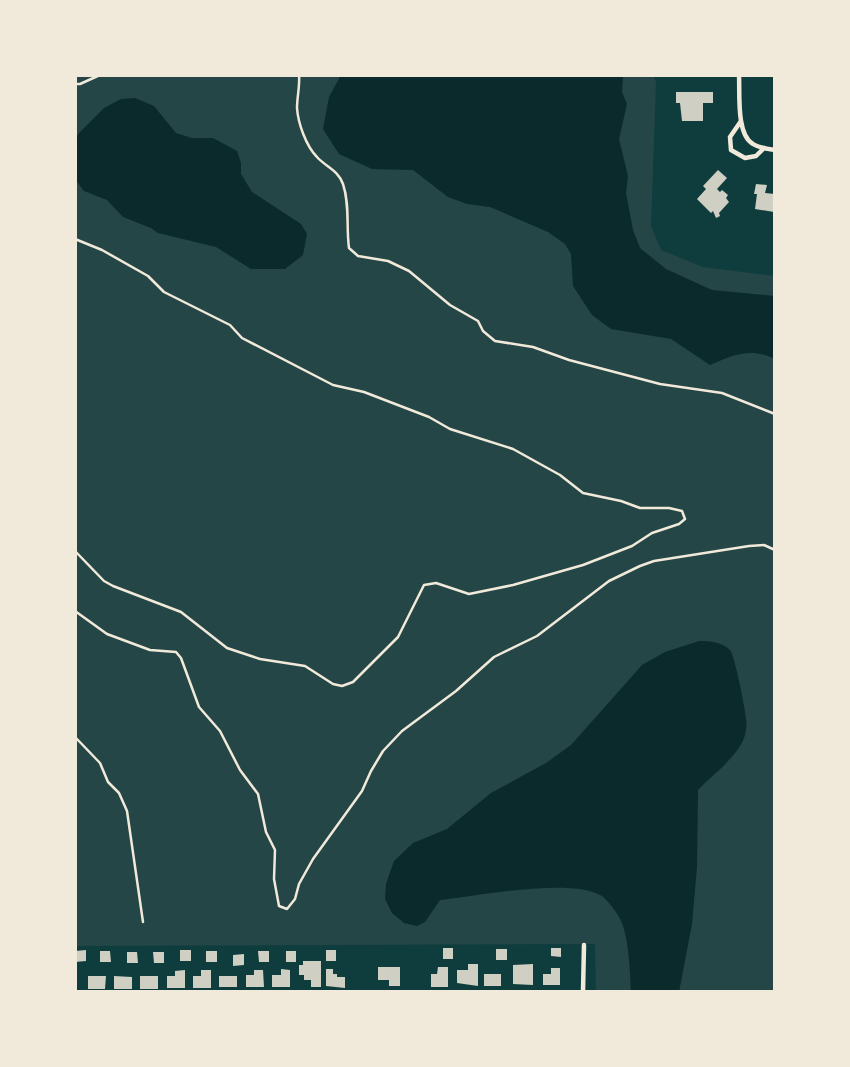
<svg xmlns="http://www.w3.org/2000/svg" width="850" height="1067" font-family="Mulish,sans-serif">
<style>
.green{fill:#244646}
.water{fill:#0a2a2b}
.building{fill:#cfcfc3}
.lines{fill:none;stroke-linecap:round;stroke-linejoin:round}
.service{stroke:#f1e9da;stroke-width:2.5}
.minor{stroke:#f1e9da;stroke-width:4.5}
</style>
<rect width="100%" height="100%" fill="#0f3d3e"/>
<path class="green" d="M 75,75 L 653,75 L 656,82 L 651,226 L 661,250 L 703,267 L 775,276 L 775,992 L 596,992 L 595,944 L 75,946 Z"/>
<path class="water" d="M 341,75 L 621,75 L 623,77 L 622,92 L 627,104 L 619,139 L 628,176 L 626,193 L 633,230 L 640,248 L 666,269 L 712,290 L 775,296 L 775,359 C 752,347 732,355 710,365 L 671,339 L 611,329 L 592,315 L 573,286 L 571,254 L 565,244 L 548,232 L 490,207 L 467,204 L 448,197 L 413,170 L 372,169 L 339,154 L 323,129 L 329,97 Z
M 135,98 L 154,106 L 176,133 L 192,138 L 213,138 L 237,151 L 241,163 L 241,174 L 252,192 L 301,224 L 307,234 L 303,255 L 285,269 L 251,269 L 216,247 L 158,233 L 151,228 L 123,217 L 107,200 L 84,191 L 75,179 L 75,141 L 78,134 L 104,108 L 121,99 Z
M 699,641 C 710,641 722,642 730,650 C 734,653 746,711 746,719 C 747,723 746,731 745,735 C 739,756 713,774 698,790 L 697,867 L 692,924 L 679,992 L 631,992 C 630,972 629,933 619,917 C 616,911 607,900 602,896 C 572,877 476,896 440,900 L 425,922 L 417,926 L 404,923 L 392,913 L 385,899 L 386,884 L 394,861 L 413,843 L 447,829 L 491,793 L 546,763 L 571,745 L 642,665 L 665,652 Z"/>
<path class="building" d="M 676,92 L 713,92 L 713,103 L 703,103 L 703,121 L 682,121 L 680,103 L 676,103 Z
M 718,170 L 727,178 L 717,189 L 720,192 L 722,190 L 728,195 L 726,198 L 729,202 L 719,213 L 720,216 L 716,218 L 713,211 L 711,213 L 697,199 L 706,189 L 703,186 Z
M 756,184 L 767,185 L 765,193 L 775,194 L 774,212 L 755,209 L 757,194 L 754,194 Z
M 443,948 L 453,948 L 453,959 L 443,959 Z
M 551,948 L 561,948 L 561,957 L 551,956 Z
M 496,949 L 507,949 L 507,960 L 496,960 Z
M 86,950 L 86,961 L 75,962 L 75,951 Z
M 180,950 L 191,950 L 191,961 L 180,961 Z
M 326,950 L 336,950 L 336,961 L 326,961 Z
M 100,951 L 110,951 L 111,962 L 100,962 Z
M 206,951 L 217,951 L 217,962 L 206,962 Z
M 258,951 L 269,951 L 269,962 L 259,962 Z
M 286,951 L 296,951 L 296,962 L 286,962 Z
M 127,952 L 137,952 L 138,963 L 127,963 Z
M 153,952 L 164,952 L 164,963 L 154,963 Z
M 244,954 L 244,965 L 233,966 L 233,955 Z
M 303,961 L 321,961 L 321,987 L 311,987 L 311,980 L 304,980 L 304,975 L 299,975 L 299,965 L 303,965 Z
M 468,964 L 478,964 L 478,986 L 457,983 L 457,970 L 468,970 Z
M 533,964 L 533,985 L 513,984 L 513,965 Z
M 378,967 L 400,967 L 400,986 L 389,986 L 389,980 L 378,980 Z
M 438,967 L 448,967 L 448,987 L 431,987 L 431,974 L 437,974 Z
M 551,968 L 560,968 L 560,985 L 543,985 L 543,974 L 551,974 Z
M 281,969 L 290,970 L 290,987 L 272,987 L 272,975 L 281,975 Z
M 326,969 L 333,969 L 333,974 L 337,974 L 337,977 L 345,977 L 345,988 L 326,986 Z
M 185,970 L 185,988 L 167,988 L 167,976 L 175,976 L 175,971 Z
M 201,970 L 211,970 L 211,988 L 193,988 L 193,976 L 201,976 Z
M 254,970 L 263,970 L 264,987 L 246,987 L 246,975 L 254,975 Z
M 484,974 L 501,974 L 501,986 L 484,986 Z
M 88,976 L 106,976 L 105,989 L 88,989 Z
M 114,976 L 132,977 L 132,989 L 114,989 Z
M 140,976 L 158,976 L 158,989 L 140,989 Z
M 219,976 L 237,976 L 237,987 L 219,987 Z"/>
<g class="lines">
<path class="service" d="M 299,75 C 300,86 297,97 297,108 C 298,123 306,146 317,157 C 326,167 338,170 343,184 C 350,205 346,226 349,248 L 358,256 L 388,261 L 409,271 L 450,305 L 478,321 L 483,331 L 495,341 L 533,347 L 569,360 L 660,384 L 722,393 L 775,414
M 75,84 L 80,84 L 100,75
M 75,239 L 102,250 L 148,276 L 164,292 L 230,325 L 242,338 L 333,385 L 364,392 L 429,417 L 450,429 L 513,449 L 560,475 L 583,493 L 621,501 L 640,508 L 669,508 L 682,511 L 685,519 L 679,524 L 652,533 L 632,546 L 583,565 L 513,585 L 469,594 L 436,583 L 424,585 L 398,637 L 353,682 L 342,686 L 333,684 L 305,666 L 260,659 L 227,648 L 181,612 L 113,586 L 104,581 L 75,551
M 75,611 L 107,634 L 150,650 L 176,652 L 181,658 L 199,707 L 220,731 L 240,770 L 258,794 L 266,832 L 275,850 L 274,879 L 279,906 L 287,909 L 295,899 L 299,884 L 313,859 L 362,791 L 371,771 L 383,751 L 402,731 L 456,691 L 494,657 L 537,636 L 609,581 L 640,566 L 654,561 L 749,546 L 764,545 L 775,550
M 75,737 L 100,763 L 108,782 L 119,793 L 127,811 L 143,922"/>
<path class="minor" d="M 739,75 C 740,93 736,135 753,144 C 759,148 768,149 775,150
M 741,121 L 730,137 L 731,150 L 745,158 L 756,156 L 764,148
M 583,992 L 584,945"/>
</g>
<rect width="850" height="1067" fill="none" stroke="#f1e9da" stroke-width="154"/>
</svg>
